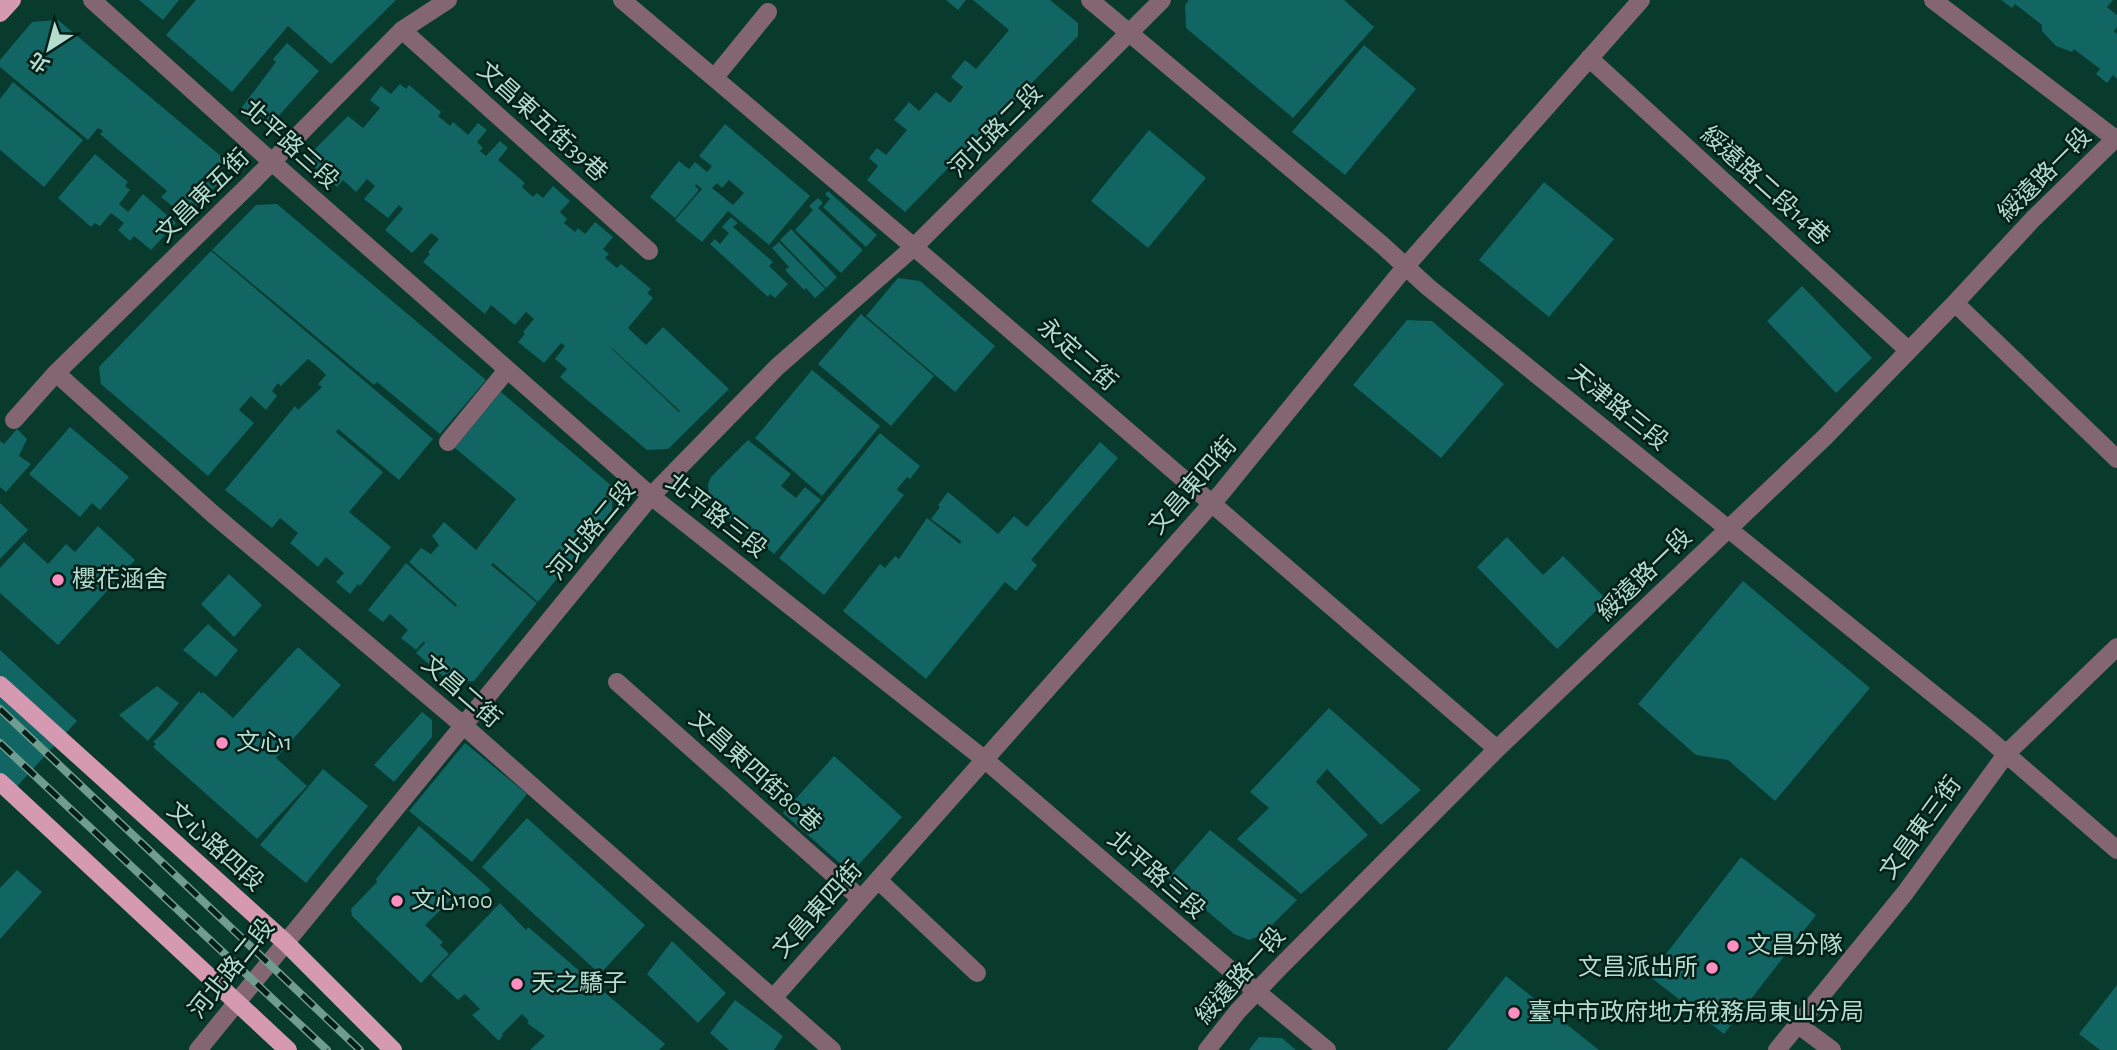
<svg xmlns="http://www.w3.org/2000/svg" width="2117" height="1050" font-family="'Alegreya Sans','Noto Sans TC',sans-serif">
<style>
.building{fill:#116563;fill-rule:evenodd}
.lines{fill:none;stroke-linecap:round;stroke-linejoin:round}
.minor{stroke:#846672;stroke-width:18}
.major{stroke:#d699b2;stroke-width:18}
.rail-casing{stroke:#719d90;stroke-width:8}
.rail{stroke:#031f18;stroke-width:5;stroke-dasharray:16;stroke-linecap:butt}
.poi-dot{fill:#fd8ec0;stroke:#031f18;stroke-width:2.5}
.labels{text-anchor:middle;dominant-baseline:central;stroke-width:5;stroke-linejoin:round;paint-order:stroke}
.street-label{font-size:24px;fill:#b5ddcf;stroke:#031f18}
.poi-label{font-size:24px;fill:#b5ddcf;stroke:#031f18;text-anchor:start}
</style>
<rect width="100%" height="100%" fill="#083a2e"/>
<path class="building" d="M 139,0 L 179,0 L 163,20 Z
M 196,0 L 396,0 L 331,64 L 288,26 L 232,92 L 166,35 Z
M 946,0 L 966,0 L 958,10 Z
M 973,0 L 1050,0 L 1078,23 L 1078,36 L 905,212 L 867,180 L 878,166 L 869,158 L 877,148 L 886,155 L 907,130 L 894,120 L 909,102 L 919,111 L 936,92 L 950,103 L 963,87 L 951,77 L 965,60 L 976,69 L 1009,30 Z
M 1189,0 L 1344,0 L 1374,27 L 1293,118 L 1186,28 L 1185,5 Z
M 2001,0 L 2113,0 L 2107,7 L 2117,15 L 2117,27 L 2114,31 L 2117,34 L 2117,79 L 2113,75 L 2107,83 L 2096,74 L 2100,69 L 2074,49 L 2072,52 L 2056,46 L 2042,31 L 2042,25 L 2015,4 L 2012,8 Z
M 58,20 L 222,157 L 222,180 L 186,217 L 161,197 L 167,191 L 100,134 L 103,131 L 98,128 L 88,140 L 0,67 L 0,60 L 32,22 Z
M 287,43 L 319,71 L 274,121 L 253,122 L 239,111 L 276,62 L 273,59 Z
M 1364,45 L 1416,89 L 1345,175 L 1292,132 Z
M 13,82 L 83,140 L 44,187 L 0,150 L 0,99 Z
M 400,84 L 406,89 L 409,85 L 441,112 L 438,116 L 450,126 L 453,122 L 468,135 L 478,123 L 487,130 L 477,142 L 483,148 L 480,151 L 486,156 L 500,141 L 508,148 L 498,160 L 525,183 L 522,187 L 533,197 L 537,193 L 543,198 L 553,186 L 570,201 L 560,212 L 567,219 L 564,223 L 575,232 L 578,228 L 585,234 L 595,222 L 613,237 L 603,249 L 609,254 L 605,258 L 617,268 L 621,264 L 651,289 L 647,293 L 653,298 L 628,328 L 646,345 L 663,327 L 729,389 L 668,449 L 647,450 L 560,377 L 567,369 L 555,359 L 565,346 L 561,343 L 544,363 L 518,342 L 525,334 L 523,332 L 534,319 L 526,312 L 515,325 L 491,305 L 485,314 L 423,262 L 430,254 L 428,252 L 439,239 L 431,233 L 412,253 L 385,230 L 403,209 L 399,205 L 388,218 L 364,199 L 375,186 L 367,179 L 356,192 L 343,180 L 337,187 L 314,167 L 312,152 L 348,116 L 363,128 L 380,108 L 370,100 L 381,86 L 391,94 ZM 612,348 L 680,411 L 679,412 L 612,349 Z
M 725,124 L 810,196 L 769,245 L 728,211 L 702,242 L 675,220 L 702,189 L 696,184 L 695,186 L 699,190 L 675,218 L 650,197 L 679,161 L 689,169 L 695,162 L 707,172 L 712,166 L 699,156 ZM 729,180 L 744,193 L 733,205 L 712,188 L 717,183 L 722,188 Z
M 1149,130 L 1206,178 L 1148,248 L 1091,201 Z
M 95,154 L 128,182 L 125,186 L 130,190 L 119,204 L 128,212 L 143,194 L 176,223 L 151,250 L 134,236 L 130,241 L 118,230 L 124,223 L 111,213 L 100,226 L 95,223 L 91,227 L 58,198 Z
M 1544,182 L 1614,239 L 1549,317 L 1479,260 Z
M 828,191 L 877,235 L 866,247 L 823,207 L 830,199 L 825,194 Z
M 818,198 L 823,203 L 818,208 L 863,250 L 841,273 L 795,230 L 813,210 L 809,206 Z
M 277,204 L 486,380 L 440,434 L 377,382 L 374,385 L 212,250 L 256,205 Z
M 731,217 L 738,223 L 733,227 L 773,262 L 769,266 L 788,284 L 775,298 L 770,294 L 768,297 L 710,244 L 715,239 L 720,244 L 729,233 L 722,227 Z
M 791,229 L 837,277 L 826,288 L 780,240 Z
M 779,242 L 825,289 L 815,298 L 806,288 L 804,290 L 785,270 L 789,267 L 772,248 Z
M 211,251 L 433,439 L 399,480 L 338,429 L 336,432 L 383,472 L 349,512 L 391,547 L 360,586 L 358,584 L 350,594 L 336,582 L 344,573 L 326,557 L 318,567 L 290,543 L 298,533 L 280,518 L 272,528 L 225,490 L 295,406 L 298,410 L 322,387 L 318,384 L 326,375 L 318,367 L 308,359 L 281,386 L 278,383 L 272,391 L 277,396 L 266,410 L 251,396 L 239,410 L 254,423 L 208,476 L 101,384 L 99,367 Z
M 898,278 L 920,281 L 995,346 L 955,392 L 866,316 Z
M 1802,286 L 1872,358 L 1836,393 L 1767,321 Z
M 861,314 L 934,376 L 891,426 L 818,364 Z
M 1407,320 L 1432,321 L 1504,384 L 1441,458 L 1353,385 Z
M 812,370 L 880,426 L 822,496 L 755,438 Z
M 501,392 L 613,487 L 612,511 L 538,602 L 493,563 L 491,565 L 537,603 L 474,681 L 451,683 L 416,653 L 425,643 L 424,641 L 416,650 L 401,638 L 408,630 L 390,614 L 383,622 L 368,610 L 406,563 L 456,607 L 457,605 L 409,562 L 421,548 L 431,554 L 439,545 L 432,536 L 444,522 L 476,550 L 516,499 L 455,448 Z
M 70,427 L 129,477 L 100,510 L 92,503 L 80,517 L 29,474 Z
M 17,429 L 27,439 L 19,456 L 31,464 L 6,492 L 0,487 L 0,441 L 4,444 Z
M 880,433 L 920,466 L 910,479 L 907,477 L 898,488 L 897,490 L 904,495 L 824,595 L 779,558 Z
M 748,440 L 791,474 L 781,486 L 796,498 L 805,487 L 821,500 L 774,554 L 711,503 L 712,501 L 709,498 L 708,484 L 711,477 Z
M 1100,442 L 1118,458 L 1031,560 L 1037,565 L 1016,591 L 1005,582 L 926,679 L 843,611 L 880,564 L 885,568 L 895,556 L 899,559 L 927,518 L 960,544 L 961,541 L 931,519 L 940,507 L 938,505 L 948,492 L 998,534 L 1014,516 L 1027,527 Z
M 0,503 L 28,530 L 0,559 Z
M 98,526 L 135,560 L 58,645 L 0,593 L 0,568 L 24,542 L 48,564 L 66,544 L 75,552 Z
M 1507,537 L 1543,575 L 1563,556 L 1607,600 L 1557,649 L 1477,567 Z
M 229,574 L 262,605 L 234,637 L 201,604 Z
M 1743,581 L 1870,688 L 1775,801 L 1728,760 L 1696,755 L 1638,704 Z
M 208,624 L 238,650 L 216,677 L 183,650 Z
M 298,647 L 341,685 L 276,758 L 307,786 L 257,839 L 153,747 L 156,744 L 153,742 L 165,731 L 199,691 L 201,694 L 203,692 L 233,718 Z
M 0,650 L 77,721 L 10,794 L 0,785 Z
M 157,686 L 179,703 L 148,741 L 119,715 Z
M 1329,708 L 1421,790 L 1381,825 L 1327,769 L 1316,782 L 1368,835 L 1301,894 L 1237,839 L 1269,808 L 1250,792 Z
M 422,712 L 432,720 L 432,737 L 394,782 L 374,765 Z
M 465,743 L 527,794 L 472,862 L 409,811 Z
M 834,756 L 902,817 L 851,873 L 783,813 Z
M 323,769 L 368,806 L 306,883 L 260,845 Z
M 527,818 L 645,925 L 600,974 L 482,867 Z
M 419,826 L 491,890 L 472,908 L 457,894 L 425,925 L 443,942 L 440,945 L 449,954 L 421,983 L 352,916 L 351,909 L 377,882 L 376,879 Z
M 1210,830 L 1297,900 L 1262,935 L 1249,940 L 1234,934 L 1168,878 Z
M 1741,857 L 1816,915 L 1724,1034 L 1649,976 Z
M 17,870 L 42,892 L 0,939 L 0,888 Z
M 500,903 L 526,930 L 528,927 L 665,1044 L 659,1050 L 530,1050 L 545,1036 L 527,1023 L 529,1021 L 522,1014 L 502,1034 L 503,1035 L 499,1041 L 472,1015 L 480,1009 L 465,994 L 458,1000 L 431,975 Z
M 672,941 L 726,993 L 698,1023 L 647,974 Z
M 1506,976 L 1599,1050 L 1447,1050 Z
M 2117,985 L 2117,1050 L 2100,1050 L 2079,1034 Z
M 735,1000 L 783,1036 L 774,1050 L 729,1050 L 710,1033 Z
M 1259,1037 L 1282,1038 L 1296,1050 L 1249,1050 Z"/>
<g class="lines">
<path class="minor" d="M 92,0 L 272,162 L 651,496 L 984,759 L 1227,967 L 1327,1050
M 622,0 L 914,247 L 1497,749
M 1090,0 L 1381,244 L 1428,287 L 1983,734 L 2117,850
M 1933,0 L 2117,140
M 402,30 L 649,251
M 1589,58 L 1908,350
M 715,77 L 768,12
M 1955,303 L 2117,459
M 56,373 L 214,515 L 464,726 L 832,1050
M 14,420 L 56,373 L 249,185 L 402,30 L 448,0
M 448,442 L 507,370
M 617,682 L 861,899
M 878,880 L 977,973
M 774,997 L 1222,492 L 1406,266 L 1641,0
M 1797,1024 L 1832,1050
M 198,1050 L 651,496 L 777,367 L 914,247 L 1162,0
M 1207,1050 L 1238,1011 L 1279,968 L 1497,749 L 1825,437 L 1955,303 L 2033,219 L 2117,137
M 1777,1050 L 1905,893 L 2007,753 L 2117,647"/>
<path class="major" d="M 0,13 L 12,0
M 0,685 L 285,942 L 393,1050
M 0,782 L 288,1050"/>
<defs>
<path id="rail" d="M 0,709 L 360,1050
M 0,743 L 327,1050"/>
</defs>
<use href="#rail" class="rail-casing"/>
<use href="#rail" class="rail"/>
</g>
<g class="poi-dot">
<circle cx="58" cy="580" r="7"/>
<circle cx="222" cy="743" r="7"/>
<circle cx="397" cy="901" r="7"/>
<circle cx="1733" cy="946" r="7"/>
<circle cx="1712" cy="968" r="7"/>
<circle cx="517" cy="984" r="7"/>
<circle cx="1514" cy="1013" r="7"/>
</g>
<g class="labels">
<g class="street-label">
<text transform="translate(542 122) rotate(42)">文昌東五街39巷</text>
<text transform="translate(996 131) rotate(-45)">河北路二段</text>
<text transform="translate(290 145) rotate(42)">北平路三段</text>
<text transform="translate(2045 175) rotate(-45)">綏遠路一段</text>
<text transform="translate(1765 186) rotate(42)">綏遠路二段14巷</text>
<text transform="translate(203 196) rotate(-45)">文昌東五街</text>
<text transform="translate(1077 355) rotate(41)">永定二街</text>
<text transform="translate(1618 408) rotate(39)">天津路三段</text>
<text transform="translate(1193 486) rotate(-49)">文昌東四街</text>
<text transform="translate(716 516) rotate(38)">北平路三段</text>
<text transform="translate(592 531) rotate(-50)">河北路二段</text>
<text transform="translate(1645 575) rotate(-44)">綏遠路一段</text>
<text transform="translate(461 692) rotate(41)">文昌二街</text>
<text transform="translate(755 772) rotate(42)">文昌東四街80巷</text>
<text transform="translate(1921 828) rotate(-54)">文昌東三街</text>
<text transform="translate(215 847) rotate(42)">文心路四段</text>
<text transform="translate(1156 875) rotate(41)">北平路三段</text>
<text transform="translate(818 910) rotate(-48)">文昌東四街</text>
<text transform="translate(232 969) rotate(-51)">河北路二段</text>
<text transform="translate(1241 976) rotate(-48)">綏遠路一段</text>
</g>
<g class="poi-label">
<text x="72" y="580">櫻花涵舍</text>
<text x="236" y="743">文心1</text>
<text x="411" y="901">文心100</text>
<text x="1747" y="946">文昌分隊</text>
<text x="1698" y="968" text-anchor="end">文昌派出所</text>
<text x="531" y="984">天之驕子</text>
<text x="1528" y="1013">臺中市政府地方稅務局東山分局</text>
</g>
</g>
<g transform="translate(49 49) rotate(216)" stroke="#031f18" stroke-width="5" paint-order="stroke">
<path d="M0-5L12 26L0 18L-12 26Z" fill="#b5ddcf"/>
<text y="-10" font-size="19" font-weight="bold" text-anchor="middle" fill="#b5ddcf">北</text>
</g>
</svg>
